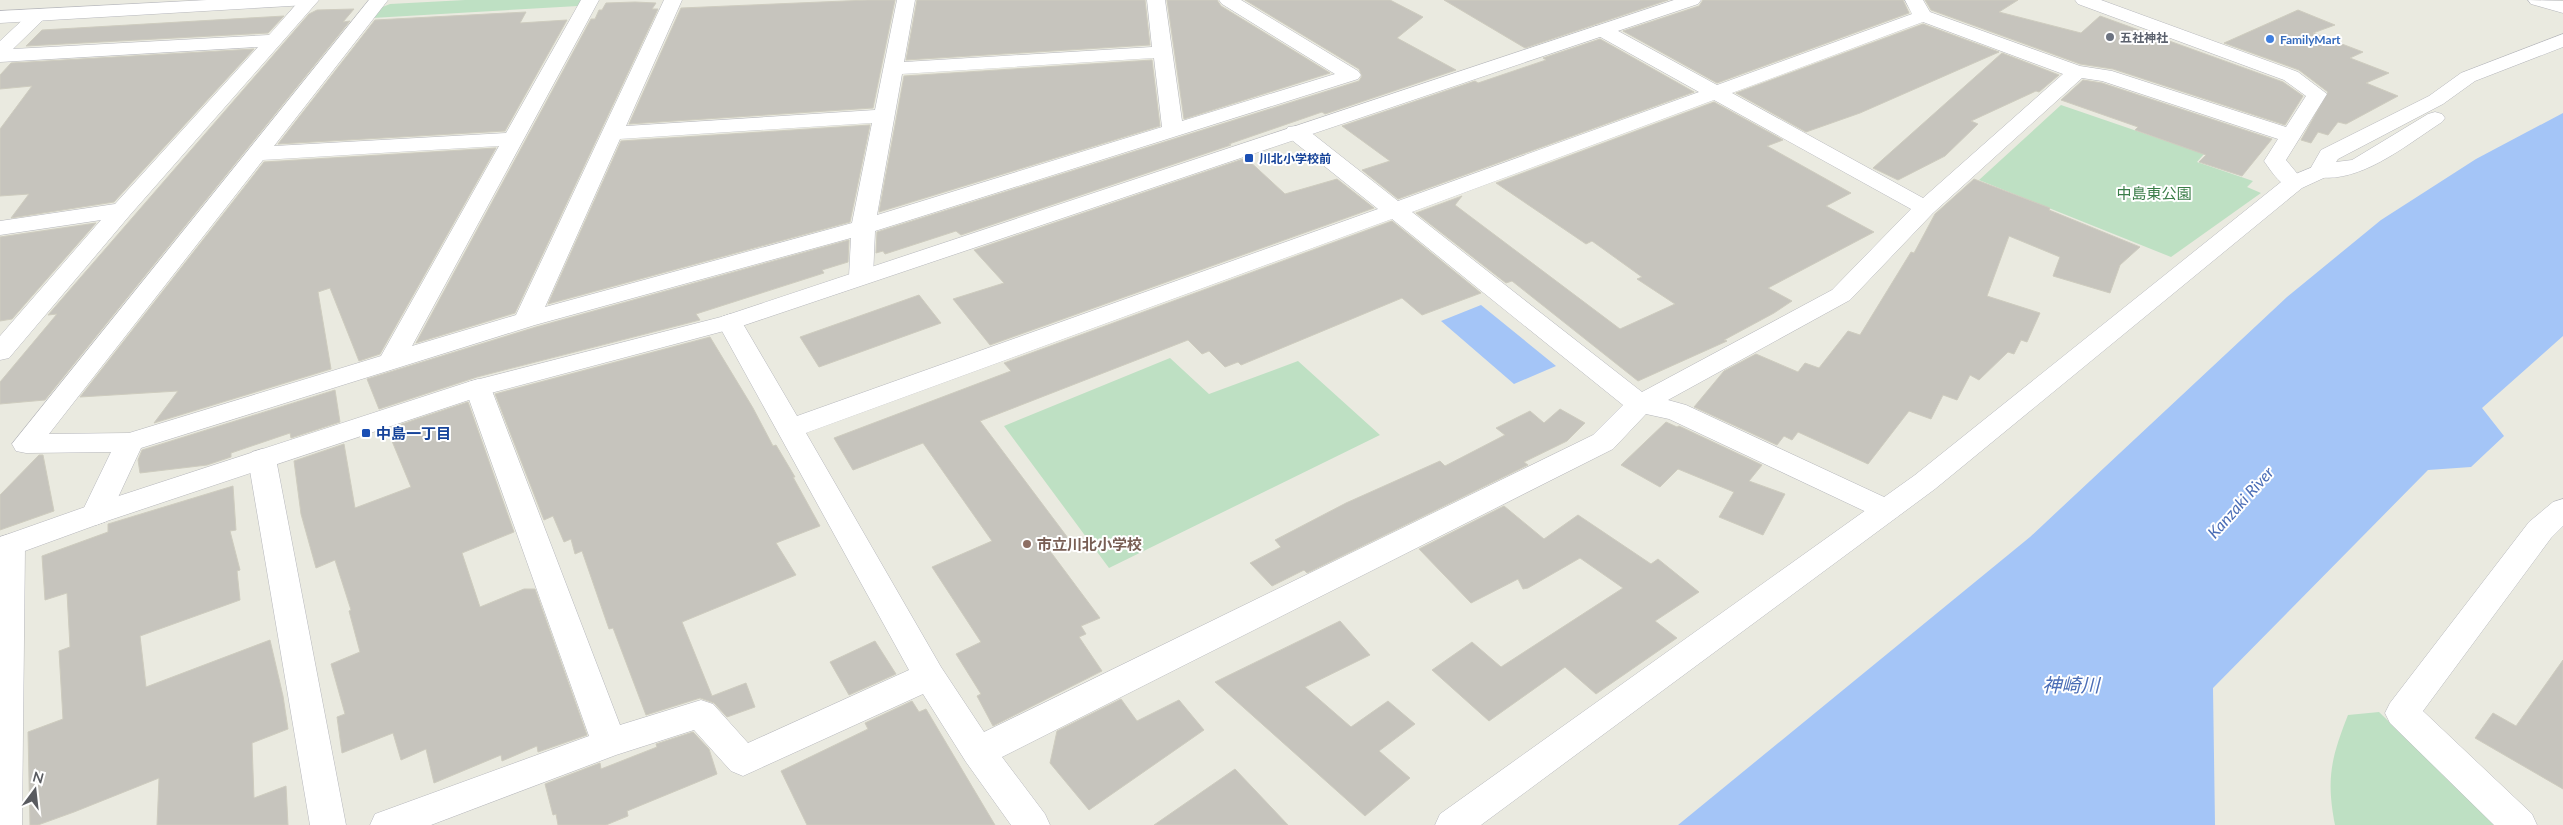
<svg xmlns="http://www.w3.org/2000/svg" width="2563" height="825" font-family="Lato,'Noto Sans JP',sans-serif">
<style>
.green{fill:#bee0c3}
.water{fill:#a4c5f7}
.building{fill:#c6c4bd;stroke:#ceccbf}
.lines{fill:none;stroke-linecap:round;stroke-linejoin:round}
.minor-casing{stroke:#b6b7bc;stroke-width:1}
.tertiary-casing{stroke:#b6b7bc;stroke-width:1}
.minor{fill:#fff;fill-rule:evenodd}
.tertiary{fill:#fff;fill-rule:evenodd}
.worship-dot{fill:#6b7280;stroke:#fff;stroke-width:2}
.shop-dot{fill:#3f7fe0;stroke:#fff;stroke-width:2}
.transit-dot{fill:#1a4fb4;stroke:#fff;stroke-width:2}
.education-dot{fill:#8d6e63;stroke:#fff;stroke-width:2}
.labels{text-anchor:middle;dominant-baseline:central;stroke-width:4;stroke-linejoin:round;paint-order:stroke}
.far-worship-label{font-size:12px;font-weight:bold;fill:#5b616d;stroke:#fff;text-anchor:start}
.far-shop-label{font-size:12px;font-weight:bold;fill:#366cbe;stroke:#fff;text-anchor:start}
.far-transit-label{font-size:12px;font-weight:bold;fill:#164399;stroke:#fff;text-anchor:start}
.park-label{font-size:15px;fill:#3a7d48;stroke:#fff}
.transit-label{font-size:15px;font-weight:bold;fill:#164399;stroke:#fff;text-anchor:start}
.education-label{font-size:15px;font-weight:bold;fill:#785e54;stroke:#fff;text-anchor:start}
.water-label{font-size:16px;font-style:italic;fill:#4a6db6;stroke:#fff}
.near-water-label{font-size:19px;font-style:italic;fill:#4a6db6;stroke:#fff}
</style>
<rect width="100%" height="100%" fill="#eaeae0"/>
<path class="green" d="M 465,0 L 581,0 L 578,6 L 372,18 L 380,8 L 390,4 Z
M 2061,105 L 2204,154 L 2197,162 L 2253,181 L 2247,187 L 2261,193 L 2171,257 L 1979,180 Z
M 1170,358 L 1209,394 L 1298,361 L 1380,435 L 1109,568 L 1004,426 Z
M 2379,712 L 2495,825 L 2335,825 C 2326,779 2331,758 2348,715 Z"/>
<path class="water" d="M 2563,113 L 2563,336 L 2482,408 L 2504,436 L 2471,467 L 2428,470 L 2213,688 L 2215,825 L 1678,825 L 2030,537 L 2287,297 L 2381,220 L 2476,159 Z
M 1481,305 L 1556,366 L 1514,384 L 1441,321 Z"/>
<path class="building" d="M 868,0 L 895,0 L 873,108 L 629,124 L 681,8 Z
M 917,0 L 1145,0 L 1150,45 L 906,60 Z
M 1167,0 L 1217,0 L 1221,6 L 1330,73 L 1184,119 Z
M 1245,0 L 1390,0 L 1423,17 L 1397,38 L 1456,70 L 1325,114 L 1322,112 L 1229,144 L 1231,145 L 961,235 L 956,231 L 885,254 L 883,251 L 876,253 L 877,232 L 1359,81 L 1362,76 L 1359,69 Z
M 1444,0 L 1668,0 L 1525,48 Z
M 1703,0 L 1903,0 L 1909,13 L 1717,83 L 1623,31 L 1699,6 Z
M 1925,0 L 2018,0 L 1999,12 L 2081,33 L 2100,16 L 2283,82 L 2303,96 L 2285,125 L 2113,69 L 2080,64 L 1931,10 Z
M 635,2 L 656,3 L 652,9 L 658,9 L 515,313 L 416,343 L 591,19 L 595,19 L 599,10 L 602,10 L 606,3 Z
M 354,9 L 343,22 L 350,21 L 45,400 L 0,404 L 0,382 L 57,314 L 48,315 L 309,14 L 317,10 Z
M 2298,10 L 2335,25 L 2313,33 L 2363,52 L 2350,58 L 2389,73 L 2366,83 L 2398,96 L 2346,124 L 2338,122 L 2328,135 L 2318,132 L 2311,143 L 2301,140 L 2328,92 L 2299,70 L 2224,43 Z
M 526,12 L 520,23 L 567,20 L 505,131 L 278,144 L 375,20 Z
M 284,16 L 268,33 L 26,46 L 42,30 Z
M 1923,24 L 1999,52 L 1860,113 L 1806,132 L 1736,93 Z
M 1600,39 L 1694,92 L 1398,199 L 1362,170 L 1390,161 L 1342,126 L 1475,81 L 1478,83 L 1546,60 L 1543,58 Z
M 254,49 L 114,202 L 11,218 L 29,194 L 0,196 L 0,129 L 32,86 L 0,89 L 0,75 L 11,63 Z
M 2002,53 L 2059,75 L 2039,92 L 2036,91 L 1971,121 L 1978,124 L 1945,156 L 1898,180 L 1873,168 Z
M 1152,60 L 1160,126 L 879,212 L 904,76 Z
M 2083,80 L 2102,83 L 2272,139 L 2242,176 L 2199,162 L 2206,155 L 2135,130 L 2138,127 L 2061,100 Z
M 1714,102 L 1783,140 L 1767,146 L 1851,193 L 1826,206 L 1874,232 L 1768,288 L 1792,301 L 1774,313 L 1724,340 L 1727,341 L 1638,381 L 1512,281 L 1506,283 L 1416,213 L 1462,196 L 1455,205 L 1620,329 L 1675,304 L 1637,279 L 1642,277 L 1592,241 L 1586,244 L 1496,183 Z
M 870,125 L 850,222 L 548,304 L 621,141 Z
M 496,148 L 380,354 L 359,361 L 330,288 L 318,292 L 331,369 L 154,423 L 178,391 L 80,397 L 264,162 Z
M 1246,158 L 1285,194 L 1337,179 L 1374,208 L 990,345 L 953,299 L 1004,283 L 974,250 Z
M 1974,179 L 2050,208 L 2049,210 L 2140,247 L 2120,265 L 2110,293 L 2053,276 L 2060,257 L 2009,236 L 1987,296 L 2040,313 L 2027,342 L 2021,340 L 2014,354 L 2008,352 L 1979,380 L 1970,375 L 1957,400 L 1943,395 L 1931,419 L 1909,411 L 1868,464 L 1798,432 L 1792,440 L 1784,436 L 1777,445 L 1694,407 L 1724,371 L 1756,354 L 1798,372 L 1805,363 L 1819,368 L 1848,331 L 1860,335 L 1911,252 L 1914,253 L 1935,214 Z
M 1392,221 L 1481,293 L 1422,315 L 1402,298 L 1241,365 L 1238,362 L 1225,367 L 1209,351 L 1202,354 L 1188,340 L 980,421 L 1071,542 L 1050,551 L 1100,618 L 1081,626 L 1086,634 L 1079,637 L 1102,671 L 993,726 L 977,696 L 981,694 L 956,654 L 981,642 L 932,567 L 992,541 L 923,443 L 853,470 L 834,438 L 1011,371 L 1004,363 Z
M 96,223 L 12,319 L 0,321 L 0,237 Z
M 849,240 L 848,262 L 822,270 L 824,273 L 696,314 L 700,320 L 477,377 L 379,409 L 367,379 L 536,327 Z
M 919,295 L 941,323 L 819,367 L 800,337 Z
M 710,337 L 753,408 L 773,446 L 776,445 L 795,477 L 793,477 L 820,526 L 776,543 L 796,575 L 682,622 L 712,696 L 746,683 L 755,707 L 727,717 L 714,703 L 700,698 L 646,715 L 613,628 L 609,629 L 582,551 L 575,554 L 571,539 L 564,542 L 553,516 L 544,520 L 495,394 Z
M 335,390 L 340,422 L 291,438 L 290,433 L 231,453 L 231,457 L 207,465 L 140,473 L 138,460 L 142,450 Z
M 468,402 L 514,532 L 462,553 L 480,607 L 524,589 L 535,589 L 587,735 L 538,752 L 537,746 L 502,761 L 501,755 L 434,783 L 426,749 L 401,760 L 393,733 L 342,753 L 337,717 L 345,714 L 331,664 L 360,652 L 349,611 L 351,610 L 335,560 L 316,568 L 301,514 L 294,461 L 344,444 L 355,508 L 411,487 L 387,429 Z
M 1560,409 L 1585,423 L 1567,441 L 1524,462 L 1528,465 L 1307,573 L 1304,570 L 1272,586 L 1250,563 L 1281,547 L 1275,540 L 1346,503 L 1440,461 L 1445,466 L 1505,435 L 1496,428 L 1530,411 L 1544,423 Z
M 1666,422 L 1677,427 L 1679,426 L 1762,465 L 1749,481 L 1785,494 L 1763,535 L 1719,517 L 1734,492 L 1678,469 L 1660,487 L 1621,465 Z
M 39,455 L 43,455 L 54,511 L 0,530 L 0,495 Z
M 233,486 L 236,530 L 230,531 L 240,570 L 237,571 L 240,600 L 140,636 L 146,687 L 270,640 L 283,696 L 288,729 L 252,743 L 254,798 L 286,786 L 288,825 L 157,825 L 159,778 L 74,812 L 38,825 L 30,825 L 28,732 L 63,719 L 59,651 L 70,647 L 67,593 L 45,600 L 42,556 L 108,532 L 108,524 Z
M 1504,506 L 1544,539 L 1578,515 L 1651,564 L 1658,559 L 1699,592 L 1655,621 L 1677,638 L 1596,694 L 1565,667 L 1489,721 L 1432,670 L 1472,642 L 1501,667 L 1623,588 L 1580,558 L 1528,588 L 1523,589 L 1518,579 L 1471,603 L 1419,549 Z
M 1340,621 L 1370,655 L 1305,687 L 1351,727 L 1388,701 L 1415,724 L 1379,751 L 1410,778 L 1365,816 L 1215,682 Z
M 875,641 L 896,674 L 849,695 L 830,662 Z
M 2563,660 L 2563,789 L 2475,738 L 2493,713 L 2516,726 Z
M 1121,699 L 1137,721 L 1179,700 L 1204,730 L 1089,810 L 1050,763 L 1057,731 Z
M 912,701 L 919,712 L 926,709 L 995,825 L 807,825 L 781,771 L 868,729 L 865,723 Z
M 693,732 L 709,749 L 717,774 L 627,811 L 628,816 L 606,825 L 558,825 L 556,814 L 553,815 L 545,784 L 600,763 L 601,769 L 657,747 L 656,744 Z
M 1235,769 L 1288,825 L 1154,825 Z"/>
<g class="lines">
<defs>
<path id="minor" d="M 300,0 L 319,0 L 130,215 L 9,358 L 0,360 L 0,336 L 101,220 L 0,235 L 0,221 L 115,204 L 258,47 L 0,62 L 0,41 L 32,11 L 46,11 L 48,15 L 13,49 L 269,35 Z
M 369,0 L 388,0 L 274,146 L 506,133 L 581,0 L 599,0 L 412,346 L 516,315 L 664,0 L 682,0 L 626,126 L 875,110 L 897,0 L 915,0 L 904,62 L 1152,47 L 1147,0 L 1165,0 L 1182,121 L 1335,74 L 1222,4 L 1219,0 L 1241,0 L 1358,71 L 1361,75 L 1358,79 L 875,231 L 873,277 L 870,282 L 861,284 L 852,282 L 849,277 L 851,238 L 535,325 L 141,448 L 107,521 L 96,525 L 85,521 L 81,514 L 111,452 L 26,453 L 16,451 L 12,444 ZM 1154,58 L 1162,127 L 877,215 L 902,74 ZM 872,123 L 852,223 L 545,307 L 620,139 ZM 499,146 L 381,356 L 129,433 L 49,434 L 263,160 Z
M 1905,0 L 1923,0 L 1930,12 L 2080,66 L 2112,71 L 2286,127 L 2306,96 L 2284,80 L 2078,4 L 2075,0 L 2101,0 L 2298,72 L 2327,94 L 2286,160 L 2305,183 L 2302,188 C 2284,192 2274,175 2264,161 L 2278,139 L 2102,81 L 2082,78 L 1933,213 L 1850,300 L 1668,400 L 1686,405 L 1897,503 L 1902,510 L 1897,517 L 1887,521 L 1877,517 L 1669,419 L 1646,414 L 1613,449 L 1002,757 L 1045,814 L 1050,825 L 1011,825 L 966,762 L 923,694 L 743,776 L 731,771 L 694,730 L 616,755 L 431,825 L 370,825 L 375,814 L 589,736 L 465,388 L 468,382 L 478,379 L 488,382 L 491,388 L 620,725 L 701,700 L 713,704 L 748,743 L 909,670 L 717,322 L 721,317 L 730,314 L 739,317 L 797,416 L 1378,209 L 1288,137 L 1285,132 L 1288,127 L 1296,126 L 1304,127 L 1398,201 L 1699,92 L 1595,34 L 1593,30 L 1595,26 L 1609,26 L 1717,85 L 1912,14 ZM 1923,22 L 2063,74 L 1923,198 L 1732,93 ZM 1714,100 L 1911,209 L 1832,290 L 1642,392 L 1412,212 ZM 1392,219 L 1623,405 L 1593,435 L 984,732 L 941,667 L 806,433 Z
M 2528,0 L 2563,1 L 2563,13 L 2531,4 Z
M 2563,34 L 2563,47 L 2475,81 L 2443,104 L 2338,159 L 2336,162 L 2352,160 L 2428,114 L 2435,112 L 2442,114 L 2445,118 L 2442,122 C 2406,145 2357,187 2312,176 L 2309,171 L 2321,150 L 2429,96 L 2461,73 Z
M 262,449 L 272,452 L 276,459 L 346,825 L 310,825 L 248,459 L 252,452 Z
M 10,534 L 21,537 L 25,545 L 22,825 L 0,825 L 0,537 Z"/>
<path id="tertiary" d="M 207,0 L 316,0 L 313,4 L 307,5 L 0,23 L 0,11 Z
M 1674,0 L 1701,0 L 1698,4 L 739,327 L 487,394 L 107,521 L 0,560 L 0,537 L 85,507 L 468,382 L 721,317 Z
M 2320,164 L 2328,166 L 2331,171 L 2328,176 L 2302,188 L 1935,489 L 1481,825 L 1435,825 L 1440,814 L 1915,475 L 2286,178 Z
M 2563,499 L 2563,526 L 2551,538 L 2423,711 L 2532,814 L 2537,825 L 2494,825 L 2390,723 L 2385,713 L 2390,703 L 2529,522 L 2553,502 Z"/>
</defs>
<use href="#minor" class="minor-casing"/>
<use href="#tertiary" class="tertiary-casing"/>
<use href="#minor" class="minor"/>
<use href="#tertiary" class="tertiary"/>
</g>
<circle class="worship-dot" cx="2110" cy="37" r="5"/>
<circle class="shop-dot" cx="2270" cy="39" r="5"/>
<g class="transit-dot">
<rect x="1244" y="153" width="10" height="10" rx="2.5"/>
<rect x="361" y="428" width="10" height="10" rx="2.5"/>
</g>
<circle class="education-dot" cx="1027" cy="544" r="5"/>
<g class="labels">
<g class="far-worship-label">
<text x="2120" y="37">五社神社</text>
</g>
<g class="far-shop-label">
<text x="2280" y="39">FamilyMart</text>
</g>
<g class="far-transit-label">
<text x="1259" y="158">川北小学校前</text>
</g>
<g class="park-label">
<text x="2154" y="193">中島東公園</text>
</g>
<g class="transit-label">
<text x="376" y="433">中島一丁目</text>
</g>
<g class="education-label">
<text x="1037" y="544">市立川北小学校</text>
</g>
<g class="water-label">
<text transform="translate(2240 502) rotate(-48)">Kanzaki River</text>
</g>
<g class="near-water-label">
<text x="2071" y="684">神崎川</text>
</g>
</g>
<g transform="translate(35 790) rotate(15)" stroke="#ffffff" stroke-width="4" paint-order="stroke">
<path d="M0-4L9 19L0 12L-9 19Z" fill="#595b60"/>
<text y="-8" font-size="14" font-weight="bold" text-anchor="middle" fill="#595b60">N</text>
</g>
</svg>
